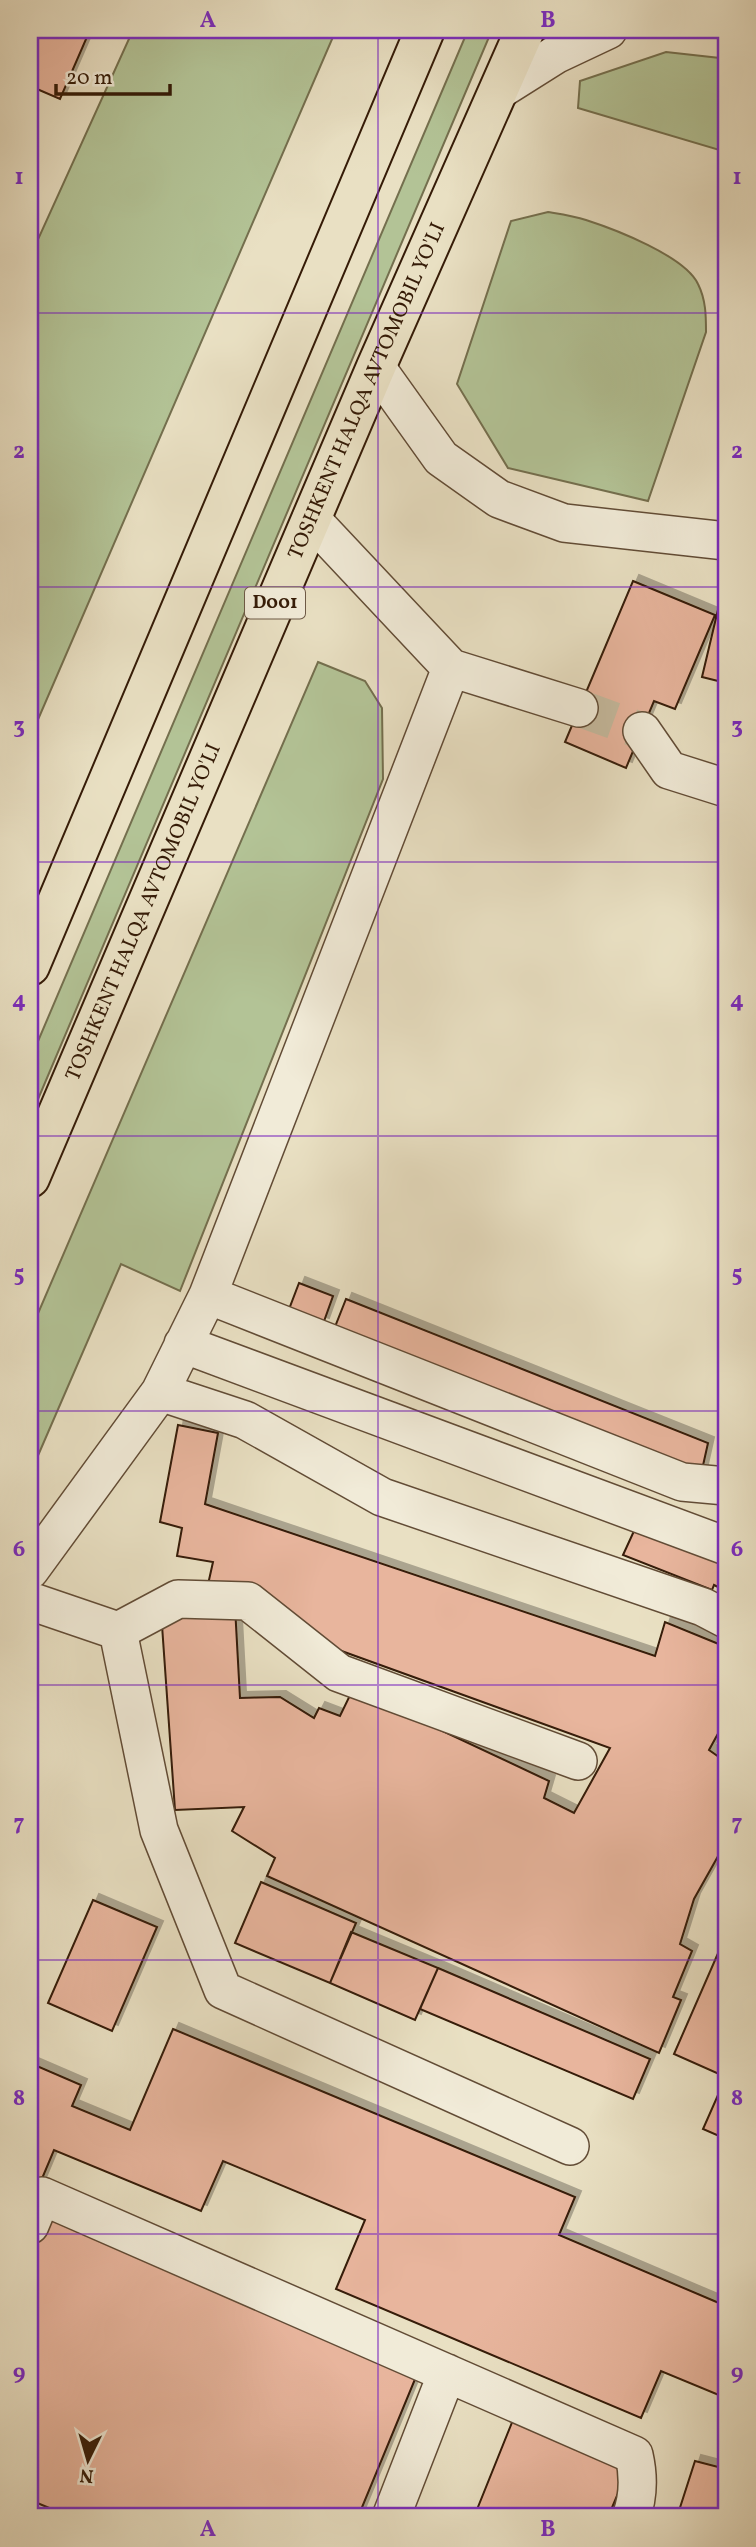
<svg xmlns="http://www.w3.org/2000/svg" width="756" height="2547" font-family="Vollkorn,serif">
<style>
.green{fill:#b3c396;stroke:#746f4e;stroke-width:2}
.building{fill:#e8b59d;stroke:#351b07;stroke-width:2;filter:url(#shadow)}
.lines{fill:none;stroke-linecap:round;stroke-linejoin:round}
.minor-tunnel{stroke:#c5b99d;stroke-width:37;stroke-dasharray:37 18;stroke-linecap:butt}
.minor-casing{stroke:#624c36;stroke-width:40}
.highway-casing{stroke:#351b07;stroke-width:42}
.minor{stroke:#f1ebd8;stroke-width:37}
.highway{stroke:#e9e0c3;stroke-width:38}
.grid{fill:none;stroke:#7b2cbf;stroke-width:2;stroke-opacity:0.55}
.labels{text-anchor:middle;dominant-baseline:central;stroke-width:5;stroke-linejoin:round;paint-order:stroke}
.shield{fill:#f1ebd8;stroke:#6d5946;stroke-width:2}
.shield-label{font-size:19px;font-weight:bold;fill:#351b07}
.street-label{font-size:21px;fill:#351b07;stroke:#f1ebd8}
.neatline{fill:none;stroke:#7b2cbf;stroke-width:2.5}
.grid-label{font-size:23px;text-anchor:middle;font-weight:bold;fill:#7b2cbf}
</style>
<defs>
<filter id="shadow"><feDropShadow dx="6" dy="-6" stdDeviation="0" flood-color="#0004"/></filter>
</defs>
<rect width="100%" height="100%" fill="#e9e0c3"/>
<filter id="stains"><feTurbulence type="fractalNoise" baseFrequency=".00286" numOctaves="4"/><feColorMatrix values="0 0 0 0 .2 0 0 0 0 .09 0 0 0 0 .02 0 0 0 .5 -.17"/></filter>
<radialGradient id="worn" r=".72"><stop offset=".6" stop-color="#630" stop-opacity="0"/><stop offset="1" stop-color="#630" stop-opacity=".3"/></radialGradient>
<path class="green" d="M 133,30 L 336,30 L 30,738 L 30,257 Z
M 468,30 L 492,30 L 30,1118 L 30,1060 Z
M 666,52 L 720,58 L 726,61 L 726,152 L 578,108 L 580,81 Z
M 548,212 C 560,214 574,216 586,220 C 614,229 685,256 698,284 C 706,300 706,316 706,332 L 648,501 L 508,468 L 457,384 L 511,221 Z
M 318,662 L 365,681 L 382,708 L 383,779 L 180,1291 L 121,1264 L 30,1474 L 30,1332 Z"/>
<path class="building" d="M 30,30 L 90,30 L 60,99 L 30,86 Z
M 726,576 L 726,683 L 702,677 Z
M 633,581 L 715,615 L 675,709 L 654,701 L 626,768 L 565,742 Z
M 299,1283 L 333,1296 L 323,1324 L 288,1312 Z
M 346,1299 L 708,1443 L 702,1470 L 333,1332 Z
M 178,1425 L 218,1433 L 205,1504 L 655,1656 L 665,1622 L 726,1647 L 726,1719 L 709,1750 L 726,1762 L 726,1842 L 694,1899 L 680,1944 L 692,1951 L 673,1997 L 681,2000 L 659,2053 L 267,1876 L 275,1858 L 232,1831 L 244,1807 L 175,1810 L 161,1611 L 235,1607 L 240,1698 L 280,1697 L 314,1718 L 319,1708 L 340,1716 L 353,1689 L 549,1781 L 544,1798 L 574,1813 L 610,1748 L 289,1632 L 207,1589 L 213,1562 L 177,1556 L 182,1528 L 160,1522 Z
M 634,1531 L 726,1555 L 726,1591 L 714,1585 L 712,1590 L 623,1555 Z
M 261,1882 L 356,1923 L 330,1983 L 235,1943 Z
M 93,1900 L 157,1927 L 112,2031 L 48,2003 Z
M 351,1932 L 438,1968 L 415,2020 L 330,1983 Z
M 726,1935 L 726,2139 L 703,2129 L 726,2077 L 674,2054 Z
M 438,1968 L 650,2059 L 633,2099 L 420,2009 Z
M 173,2029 L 575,2197 L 559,2235 L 726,2306 L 726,2398 L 661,2371 L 641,2418 L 336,2289 L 365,2220 L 223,2161 L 201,2211 L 54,2150 L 30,2207 L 30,2063 L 81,2085 L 72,2106 L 130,2130 Z
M 41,2215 L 418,2372 L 358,2517 L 71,2517 L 30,2500 L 30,2242 Z
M 515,2415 L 631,2463 L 608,2517 L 474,2517 Z
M 695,2461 L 726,2469 L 726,2517 L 677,2517 Z"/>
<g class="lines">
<path class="minor-tunnel" d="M 579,708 L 642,731"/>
<defs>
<path id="minor" d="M 498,91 L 555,55 L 608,30
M 376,367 L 441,458 L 499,499 L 564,523 L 726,541
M 311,519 L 451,668 L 579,708
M 642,731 L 669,770 L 726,788
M 208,1295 L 451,668
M 183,1344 L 726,1546
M 160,1392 L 245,1420 L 382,1497 L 703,1607 L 726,1619
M 30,1570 L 160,1392 L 208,1295 L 682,1482 L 726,1486
M 30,1601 L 118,1631 L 159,1830 L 223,1990 L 570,2146
M 118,1631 L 178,1599 L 248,1601 L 339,1673 L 578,1761
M 30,2225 L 42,2196 L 634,2455 C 639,2477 639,2496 631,2517
M 391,2517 L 447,2373"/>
<g id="highway">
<path d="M 30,966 L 425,30"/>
<path id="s1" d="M 30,1178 L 376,367 L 525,30"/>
</g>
</defs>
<use href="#minor" class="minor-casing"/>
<use href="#highway" class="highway-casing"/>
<use href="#minor" class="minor"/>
<use href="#highway" class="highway"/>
</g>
<path class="grid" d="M 378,30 L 378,2517M 30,313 L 726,313M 30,587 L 726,587M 30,862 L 726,862M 30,1136 L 726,1136M 30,1411 L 726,1411M 30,1685 L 726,1685M 30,1960 L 726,1960M 30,2234 L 726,2234"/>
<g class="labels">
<rect class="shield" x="245" y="587.5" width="60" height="31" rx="5"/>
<g class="shield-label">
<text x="275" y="603">D001</text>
</g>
<g class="street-label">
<text stroke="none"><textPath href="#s1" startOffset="856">TOSHKENT HALQA AVTOMOBIL YO'LI</textPath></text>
<text stroke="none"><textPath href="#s1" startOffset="289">TOSHKENT HALQA AVTOMOBIL YO'LI</textPath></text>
</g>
</g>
<rect width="756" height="2547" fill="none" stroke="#e9e0c3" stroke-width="77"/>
<g transform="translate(88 2460) rotate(185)" stroke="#f1ebd8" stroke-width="5" paint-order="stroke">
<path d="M0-5L12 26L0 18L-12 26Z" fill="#351b07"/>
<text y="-10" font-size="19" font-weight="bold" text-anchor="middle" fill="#351b07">N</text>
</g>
<path d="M56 84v10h114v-10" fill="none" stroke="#351b07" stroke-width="3.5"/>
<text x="66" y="84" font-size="21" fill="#351b07" stroke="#f1ebd8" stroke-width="5" paint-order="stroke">20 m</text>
<rect x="38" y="38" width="680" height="2470" class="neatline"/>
<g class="grid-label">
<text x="208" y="27">A</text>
<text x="548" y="27">B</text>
<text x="19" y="184">1</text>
<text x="737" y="184">1</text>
<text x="19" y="458">2</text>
<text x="737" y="458">2</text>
<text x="19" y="733">3</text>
<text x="737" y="733">3</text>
<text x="19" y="1007">4</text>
<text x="737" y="1007">4</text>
<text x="19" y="1281">5</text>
<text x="737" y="1281">5</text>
<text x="19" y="1556">6</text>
<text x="737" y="1556">6</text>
<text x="19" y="1830">7</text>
<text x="737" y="1830">7</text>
<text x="19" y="2105">8</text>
<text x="737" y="2105">8</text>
<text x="19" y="2379">9</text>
<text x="737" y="2379">9</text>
<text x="208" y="2536">A</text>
<text x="548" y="2536">B</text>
</g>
<rect width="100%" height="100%" filter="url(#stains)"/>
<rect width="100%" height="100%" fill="url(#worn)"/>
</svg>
